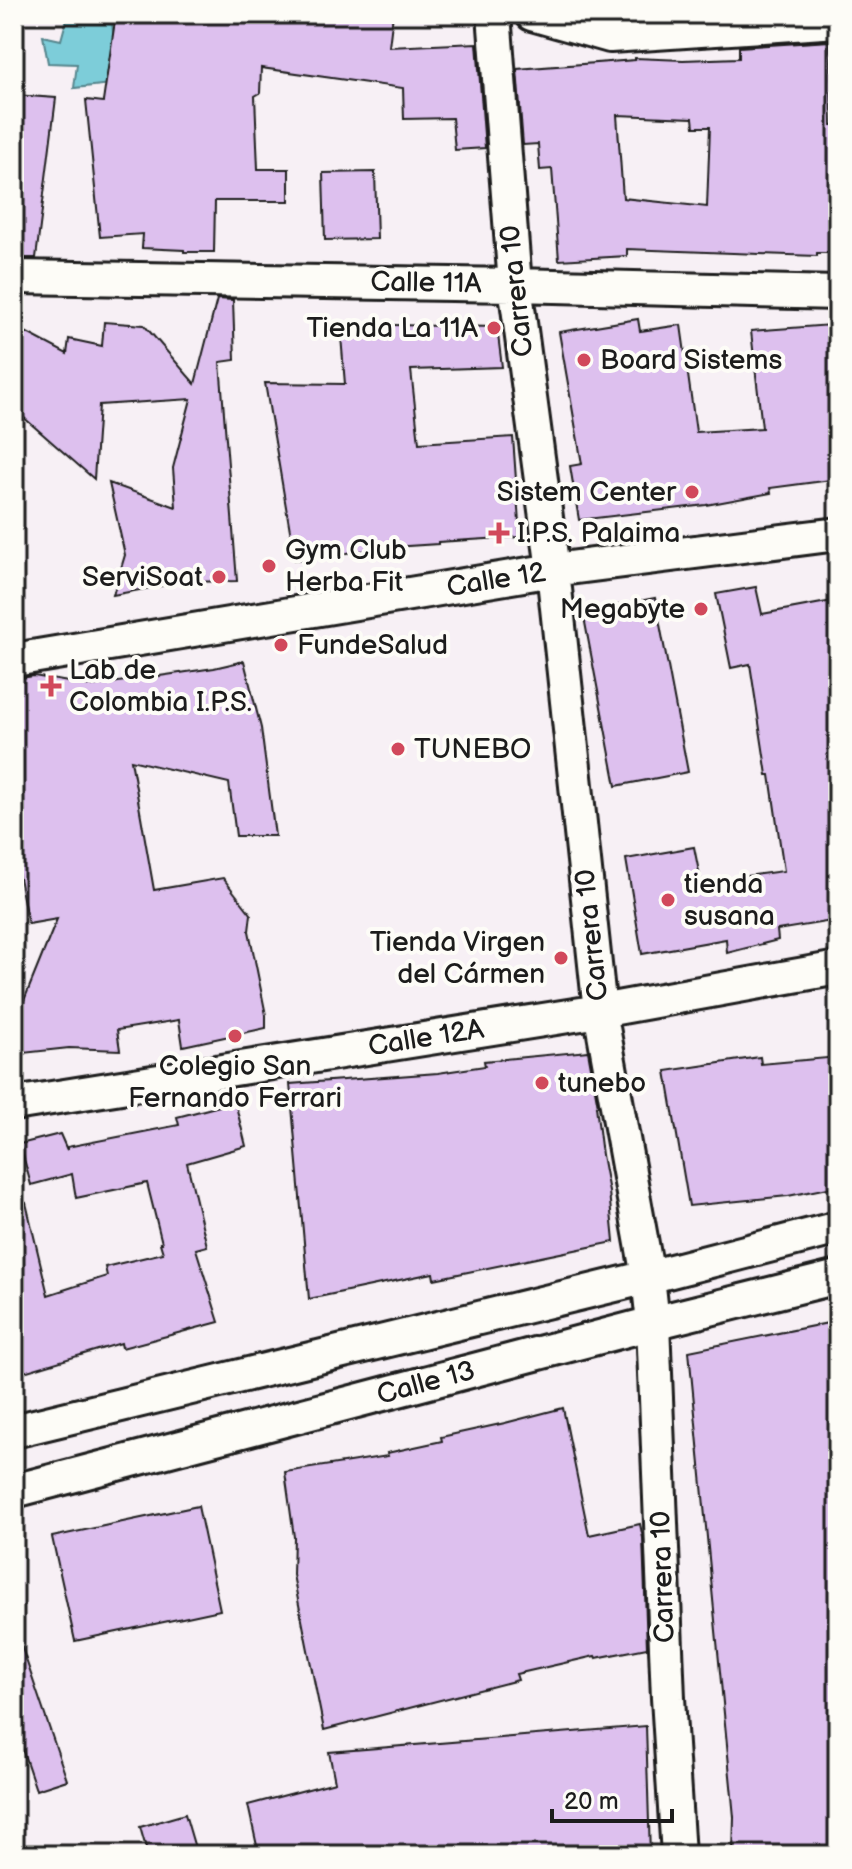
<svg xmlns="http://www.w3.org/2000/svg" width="852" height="1869" font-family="'Balsamiq Sans',sans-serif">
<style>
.water{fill:#7dcdd9;stroke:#56868d;stroke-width:2}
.building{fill:#ddc0ee;stroke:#1c1c1c;stroke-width:2;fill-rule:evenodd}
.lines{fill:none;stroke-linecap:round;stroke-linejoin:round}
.minor-casing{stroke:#1c1c1c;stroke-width:38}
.minor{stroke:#fdfcf7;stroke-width:32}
.poi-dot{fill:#d1495b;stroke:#fdfcf7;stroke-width:3}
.labels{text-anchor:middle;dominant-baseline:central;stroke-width:8;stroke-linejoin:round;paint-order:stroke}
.street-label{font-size:28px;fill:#1c1c1c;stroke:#fdfcf7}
.poi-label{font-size:28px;fill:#1c1c1c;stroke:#fdfcf7;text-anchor:start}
</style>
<rect width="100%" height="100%" fill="#f7f0f5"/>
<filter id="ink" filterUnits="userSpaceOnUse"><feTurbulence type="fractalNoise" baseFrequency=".0125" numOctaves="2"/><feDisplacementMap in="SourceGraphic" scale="16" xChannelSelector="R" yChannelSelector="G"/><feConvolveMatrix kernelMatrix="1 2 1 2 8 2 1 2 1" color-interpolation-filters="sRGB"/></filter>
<g filter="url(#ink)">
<path class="water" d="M 67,18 L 112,24 L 120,83 L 74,88 L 77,64 L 48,63 L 43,36 L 61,40 Z"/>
<path class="building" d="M 116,14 L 393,14 L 389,47 L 477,43 L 485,148 L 455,150 L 452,118 L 404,119 L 403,88 L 261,68 L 260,93 L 255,96 L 258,169 L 289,169 L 289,201 L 215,201 L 214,252 L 184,252 L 184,250 L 142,248 L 143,234 L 100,237 L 86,100 L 103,102 Z
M 830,41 L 832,125 L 838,125 L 838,253 L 817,253 L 817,256 L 627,249 L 627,256 L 559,260 L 552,169 L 540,170 L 538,144 L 523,145 L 517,69 L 635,60 L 635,58 L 683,60 L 739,58 L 739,47 ZM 617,115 L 693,118 L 694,127 L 710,127 L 707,207 L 623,198 Z
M 14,95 L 56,98 L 36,258 L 14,258 Z
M 375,172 L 377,239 L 325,240 L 323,173 Z
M 217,299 L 233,300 L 235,360 L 220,362 L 237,581 L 182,582 L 113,595 L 125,555 L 109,483 L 176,507 L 173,468 L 191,399 L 99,405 L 94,479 L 14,409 L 14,326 L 67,354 L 69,339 L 102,346 L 104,322 L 144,325 L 195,384 Z
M 638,319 L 640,331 L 681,325 L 696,432 L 762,428 L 751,331 L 831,325 L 836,411 L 838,410 L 838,479 L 770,488 L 771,493 L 706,505 L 579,520 L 570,466 L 582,464 L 559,332 Z
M 340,324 L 497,327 L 502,367 L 411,370 L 419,443 L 513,437 L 520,537 L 438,542 L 438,544 L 392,547 L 295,560 L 265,383 L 345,384 Z
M 756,587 L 762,614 L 838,600 L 838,920 L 777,930 L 778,940 L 727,953 L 726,939 L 642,954 L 626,859 L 694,847 L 701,882 L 784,871 L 770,775 L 767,775 L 750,664 L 731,668 L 716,594 Z
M 655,598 L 688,772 L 616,786 L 583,612 Z
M 244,661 L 261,728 L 275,836 L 236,836 L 229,783 L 131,760 L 154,890 L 223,878 L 251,914 L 249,931 L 266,1015 L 266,1028 L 183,1046 L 179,1020 L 117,1030 L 120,1050 L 69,1048 L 14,1054 L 14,1025 L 57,919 L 28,924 L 14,852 L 14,679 L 34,676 L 91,686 L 214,668 Z
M 588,1051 L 598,1106 L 596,1106 L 602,1155 L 609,1192 L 614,1242 L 434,1279 L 433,1273 L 309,1299 L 290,1084 L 438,1073 L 485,1066 L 484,1061 Z
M 760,1057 L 761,1064 L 838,1057 L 838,1186 L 788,1196 L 689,1206 L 666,1071 Z
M 235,1102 L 246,1146 L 187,1163 L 207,1246 L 196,1249 L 219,1322 L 122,1348 L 121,1343 L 14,1375 L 14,1205 L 26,1203 L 48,1295 L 107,1276 L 105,1267 L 163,1253 L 160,1243 L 162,1243 L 147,1183 L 76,1198 L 72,1174 L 31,1185 L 20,1144 L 60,1134 L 67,1150 L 67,1147 L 179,1125 L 177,1117 Z
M 838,1321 L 838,1855 L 733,1855 L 734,1817 L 689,1351 Z
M 563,1408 L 589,1535 L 640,1524 L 643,1538 L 647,1648 L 596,1658 L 595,1656 L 516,1674 L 518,1680 L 324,1730 L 293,1575 L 294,1537 L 285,1472 L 388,1456 L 387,1453 L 442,1441 L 441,1437 L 505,1423 Z
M 198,1506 L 220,1610 L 75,1641 L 52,1537 Z
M 19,1639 L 67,1780 L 36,1790 L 14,1725 L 14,1640 Z
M 646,1726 L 650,1855 L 259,1855 L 248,1805 L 335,1782 L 329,1752 Z
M 185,1814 L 197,1855 L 148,1855 L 140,1827 Z"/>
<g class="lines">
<defs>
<path id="minor" d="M 494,14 L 515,285 L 553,570 L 600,1011 L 648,1277 L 653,1323 L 668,1698 L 678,1855
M 532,14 L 610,36 L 838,21
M 14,277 L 515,285 L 838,293
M 14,660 L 553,570 L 838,534
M 14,1104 L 600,1011 L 838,968
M 14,1431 L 648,1277 L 838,1228
M 14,1491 L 653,1323 L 838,1277"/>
</defs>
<use href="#minor" class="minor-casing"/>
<use href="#minor" class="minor"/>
</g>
</g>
<g class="poi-dot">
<circle cx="494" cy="328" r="8"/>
<circle cx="584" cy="360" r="8"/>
<circle cx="692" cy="492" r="8"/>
<path d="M495 521h8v8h8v8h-8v8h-8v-8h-8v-8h8z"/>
<circle cx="269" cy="566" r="8"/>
<circle cx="219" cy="577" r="8"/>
<circle cx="701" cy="609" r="8"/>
<circle cx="281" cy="645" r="8"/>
<path d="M47 674h8v8h8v8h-8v8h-8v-8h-8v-8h8z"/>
<circle cx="398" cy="749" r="8"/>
<circle cx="668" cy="900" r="8"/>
<circle cx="561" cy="958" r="8"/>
<circle cx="235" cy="1036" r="8"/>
<circle cx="542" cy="1083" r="8"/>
</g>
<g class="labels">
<g class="street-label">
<text transform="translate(426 283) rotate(1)">Calle 11A</text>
<text transform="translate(517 291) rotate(-96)">Carrera 10</text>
<text transform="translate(496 580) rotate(-9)">Calle 12</text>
<text transform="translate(592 935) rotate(-96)">Carrera 10</text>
<text transform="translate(426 1038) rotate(-9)">Calle 12A</text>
<text transform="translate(426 1383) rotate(-15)">Calle 13</text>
<text transform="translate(663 1577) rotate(-92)">Carrera 10</text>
</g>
<g class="poi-label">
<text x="478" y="328" text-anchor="end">Tienda La 11A</text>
<text x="600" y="360">Board Sistems</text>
<text x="676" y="492" text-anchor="end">Sistem Center</text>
<text x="517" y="533">I.P.S. Palaima</text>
<text x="285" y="550">Gym Club<tspan x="285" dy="32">Herba Fit</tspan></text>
<text x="203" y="577" text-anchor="end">ServiSoat</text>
<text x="685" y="609" text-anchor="end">Megabyte</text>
<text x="297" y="645">FundeSalud</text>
<text x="69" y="670">Lab de<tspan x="69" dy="32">Colombia I.P.S.</tspan></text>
<text x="414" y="749">TUNEBO</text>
<text x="684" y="884">tienda<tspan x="684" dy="32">susana</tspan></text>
<text x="545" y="942" text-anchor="end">Tienda Virgen<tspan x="545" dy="32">del Cármen</tspan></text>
<text x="235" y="1066" text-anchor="middle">Colegio San<tspan x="235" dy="32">Fernando Ferrari</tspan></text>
<text x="558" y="1083">tunebo</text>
</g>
</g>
<rect width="852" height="1869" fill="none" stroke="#fdfcf7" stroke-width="48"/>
<rect x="24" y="24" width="804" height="1821" fill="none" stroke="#1c1c1c" stroke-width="3" filter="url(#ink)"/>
<path d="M552 1809v12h120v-12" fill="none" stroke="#1c1c1c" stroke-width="4"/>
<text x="564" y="1809" font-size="24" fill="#1c1c1c" stroke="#fdfcf7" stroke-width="6" paint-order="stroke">20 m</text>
</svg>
